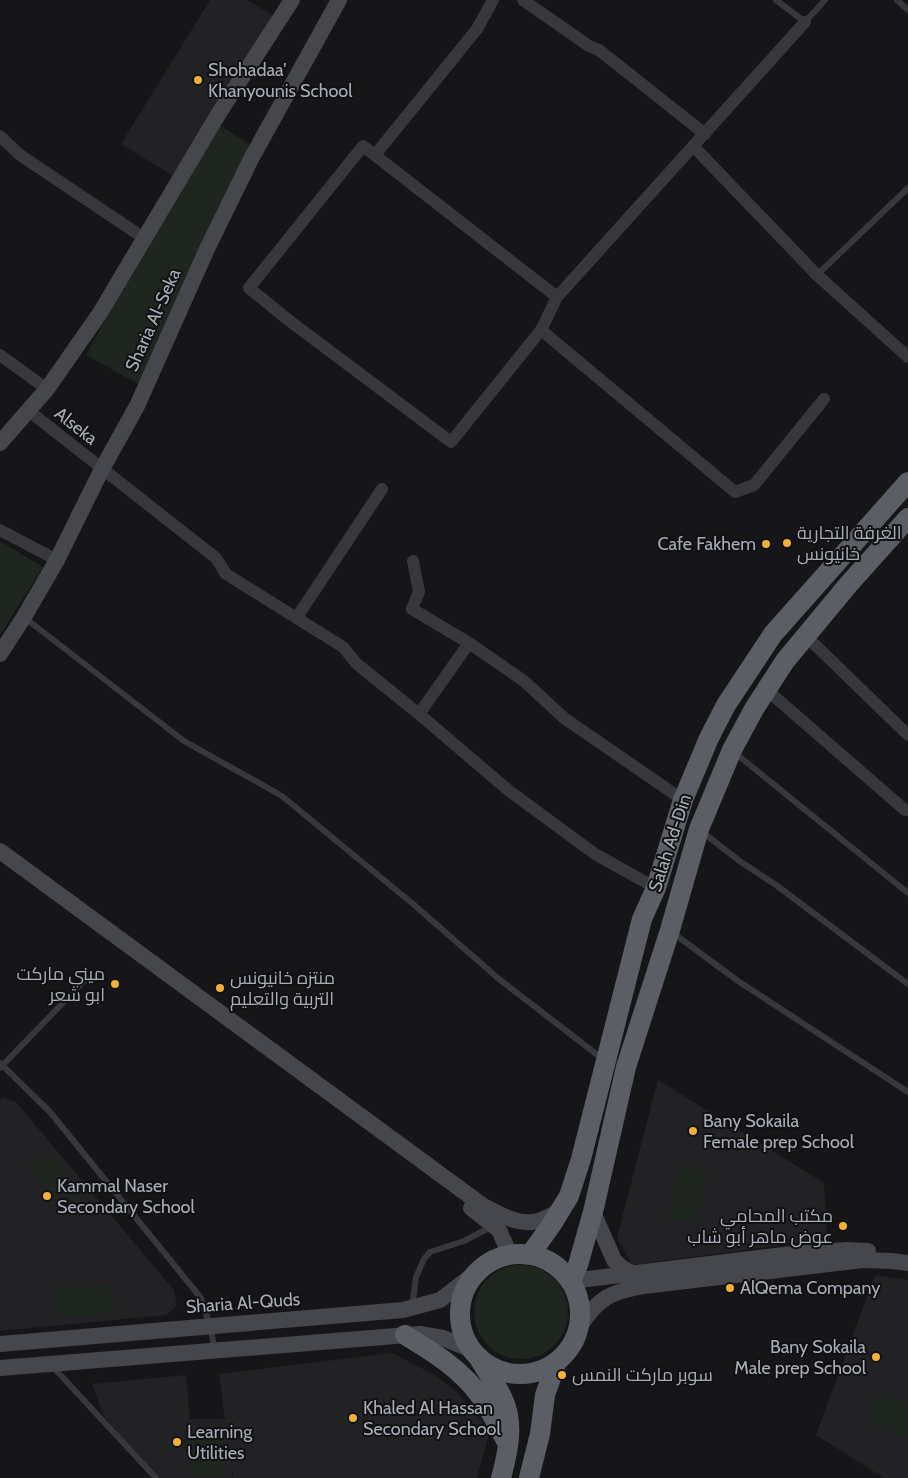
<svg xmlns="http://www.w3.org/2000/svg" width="908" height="1478" font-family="Cabin,Cairo,sans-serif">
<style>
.built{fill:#222225}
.green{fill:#1e261f}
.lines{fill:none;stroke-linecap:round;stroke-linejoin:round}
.service{stroke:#37383d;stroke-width:6}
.minor{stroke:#37383d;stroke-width:12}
.secondary{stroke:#45474d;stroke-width:16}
.trunk{stroke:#5b5e65;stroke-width:20}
.poi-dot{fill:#f2b134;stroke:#111113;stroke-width:2}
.labels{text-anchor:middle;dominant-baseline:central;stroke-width:4;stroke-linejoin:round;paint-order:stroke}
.poi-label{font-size:18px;fill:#a8adb8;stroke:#111113;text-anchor:start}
.street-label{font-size:18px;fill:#a8adb8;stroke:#111113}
</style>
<rect width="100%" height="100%" fill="#161618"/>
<path class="built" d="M 210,0 L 247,0 L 274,16 L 175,177 L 121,144 Z
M 658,1080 L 824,1183 L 827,1239 L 632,1265 L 617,1237 Z
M 4,1098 L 16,1102 L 174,1290 L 177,1306 L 166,1315 L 0,1331 L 0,1100 Z
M 875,1275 L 908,1280 L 908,1478 L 884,1478 L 816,1435 Z
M 392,1353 L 435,1375 L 457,1392 L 490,1430 L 477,1478 L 233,1478 L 232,1472 L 232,1478 L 156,1478 L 104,1416 L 92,1384 L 186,1375 L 190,1419 L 225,1419 L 219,1374 Z"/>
<path class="green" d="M 218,124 L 254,147 L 140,385 L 86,355 L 128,278 Z
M 0,541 L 43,567 L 0,635 Z
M 49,1152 L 81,1191 L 63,1205 L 31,1166 Z
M 680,1164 L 707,1169 L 697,1222 L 670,1217 Z
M474 1312a47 47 0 1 1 94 0a47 47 0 1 1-94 0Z
M 111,1285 L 113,1313 L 57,1317 L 55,1288 Z
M 879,1393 L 908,1404 L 908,1437 L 868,1421 Z
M 217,1426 L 224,1478 L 193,1478 L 186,1430 Z"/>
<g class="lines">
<path class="service" d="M 776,0 L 805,22 L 825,0
M 897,0 L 908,10
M 817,275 L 908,188
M 25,618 L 184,741 L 282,796 L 413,904 L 499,979 L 604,1060
M 735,753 L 908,893
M 702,832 L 741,862 L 776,885 L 908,984
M 673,933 L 738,981 L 908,1092
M 0,1063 L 50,1112 L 201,1298 L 210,1326 L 215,1350
M 0,1068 L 84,981
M 412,1307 L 416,1277 L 424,1259 L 430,1252 L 464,1241 L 493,1226
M 53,1367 L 156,1478"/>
<path class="minor" d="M 523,0 L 589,46 L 599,50 L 705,134
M 0,136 L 20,155 L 144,238
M 694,147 L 817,275 L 908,357
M 375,155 L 477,29 L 493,0
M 557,297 L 363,146 L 249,288 L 291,322 L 451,442 L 541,330 L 557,297 L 805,22
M 541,330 L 735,492 L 754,485 L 824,399
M 0,355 L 47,389
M 29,411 L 216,558 L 226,574 L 343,647 L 357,664 L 419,714 L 508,790 L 595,854 L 656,888
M 0,530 L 57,560
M 413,561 L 419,592 L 412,609 L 469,643 L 524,681 L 564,718 L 683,800
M 297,617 L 382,489
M 808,638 L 908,735
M 768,691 L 905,810
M 419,714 L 469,643"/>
<path class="secondary" d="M 0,443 L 47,389 L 100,313 L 219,113 L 292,0
M 0,654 L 24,617 L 57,560 L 102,469 L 137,406 L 207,249 L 251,159 L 339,0
M 0,851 L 482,1205 C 499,1214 518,1226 538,1221 C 546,1219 553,1214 560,1211
M 471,1208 L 499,1230 L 510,1255
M 593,1212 L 614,1260 L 621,1267 L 632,1273
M 571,1281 L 800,1253 L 847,1250 L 868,1251
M 580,1326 C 599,1297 611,1292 644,1286 L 863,1260 L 892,1261 L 908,1263
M 0,1344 L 403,1310 L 440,1300 L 478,1271
M 0,1368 L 420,1334 L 443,1338 L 472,1350"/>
<path class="trunk" d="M460 1314a60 60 0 1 1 120 0a60 60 0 1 1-120 0Z
M 530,1255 L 552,1224 L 569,1196 L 581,1159 L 642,919 L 656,888 L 683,800 L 709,738 L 726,705 L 773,634 L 908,482
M 571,1281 L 578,1265 L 593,1212 L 626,1067 L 670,930 L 699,829 L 732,750 L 754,709 L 785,661 L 848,585 L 908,518
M 405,1335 C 433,1352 461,1369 481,1397 C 491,1411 499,1428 508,1444
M 480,1360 C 487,1372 496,1384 502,1397 C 515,1422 508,1452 501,1478
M 529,1478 L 540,1434 L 545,1395 L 557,1361"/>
</g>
<g class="poi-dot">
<circle cx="198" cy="80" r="5"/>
<circle cx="787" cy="543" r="5"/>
<circle cx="766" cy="544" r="5"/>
<circle cx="115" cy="984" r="5"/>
<circle cx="220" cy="988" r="5"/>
<circle cx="693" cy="1131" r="5"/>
<circle cx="47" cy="1196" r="5"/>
<circle cx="843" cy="1226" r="5"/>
<circle cx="730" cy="1288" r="5"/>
<circle cx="876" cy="1357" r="5"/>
<circle cx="562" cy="1375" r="5"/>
<circle cx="353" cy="1418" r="5"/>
<circle cx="177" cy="1442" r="5"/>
</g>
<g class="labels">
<g class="poi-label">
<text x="208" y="70">Shohadaa'<tspan x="208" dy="21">Khanyounis School</tspan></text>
<text x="797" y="533">الغرفة التجارية<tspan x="797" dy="21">خانيونس</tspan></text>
<text x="756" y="544" text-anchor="end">Cafe Fakhem</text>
<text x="105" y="974" text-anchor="end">ميني ماركت<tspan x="105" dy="21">ابو شعر</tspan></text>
<text x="230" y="978">منتزه خانيونس<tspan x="230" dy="21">التربية والتعليم</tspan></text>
<text x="703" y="1121">Bany Sokaila<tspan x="703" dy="21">Female prep School</tspan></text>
<text x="57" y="1186">Kammal Naser<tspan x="57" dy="21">Secondary School</tspan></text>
<text x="833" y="1216" text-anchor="end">مكتب المحامي<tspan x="833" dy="21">عوض ماهر أبو شاب</tspan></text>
<text x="740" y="1288">AlQema Company</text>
<text x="866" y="1347" text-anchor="end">Bany Sokaila<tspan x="866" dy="21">Male prep School</tspan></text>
<text x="572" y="1375">سوبر ماركت النمس</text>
<text x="363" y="1408">Khaled Al Hassan<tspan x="363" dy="21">Secondary School</tspan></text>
<text x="187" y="1432">Learning<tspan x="187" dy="21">Utilities</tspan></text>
</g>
<g class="street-label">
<text transform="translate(153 320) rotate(-66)">Sharia Al-Seka</text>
<text transform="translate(76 426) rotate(38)">Alseka</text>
<text transform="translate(670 843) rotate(-72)">Salah Ad-Din</text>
<text transform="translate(243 1303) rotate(-4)">Sharia Al-Quds</text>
</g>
</g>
</svg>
